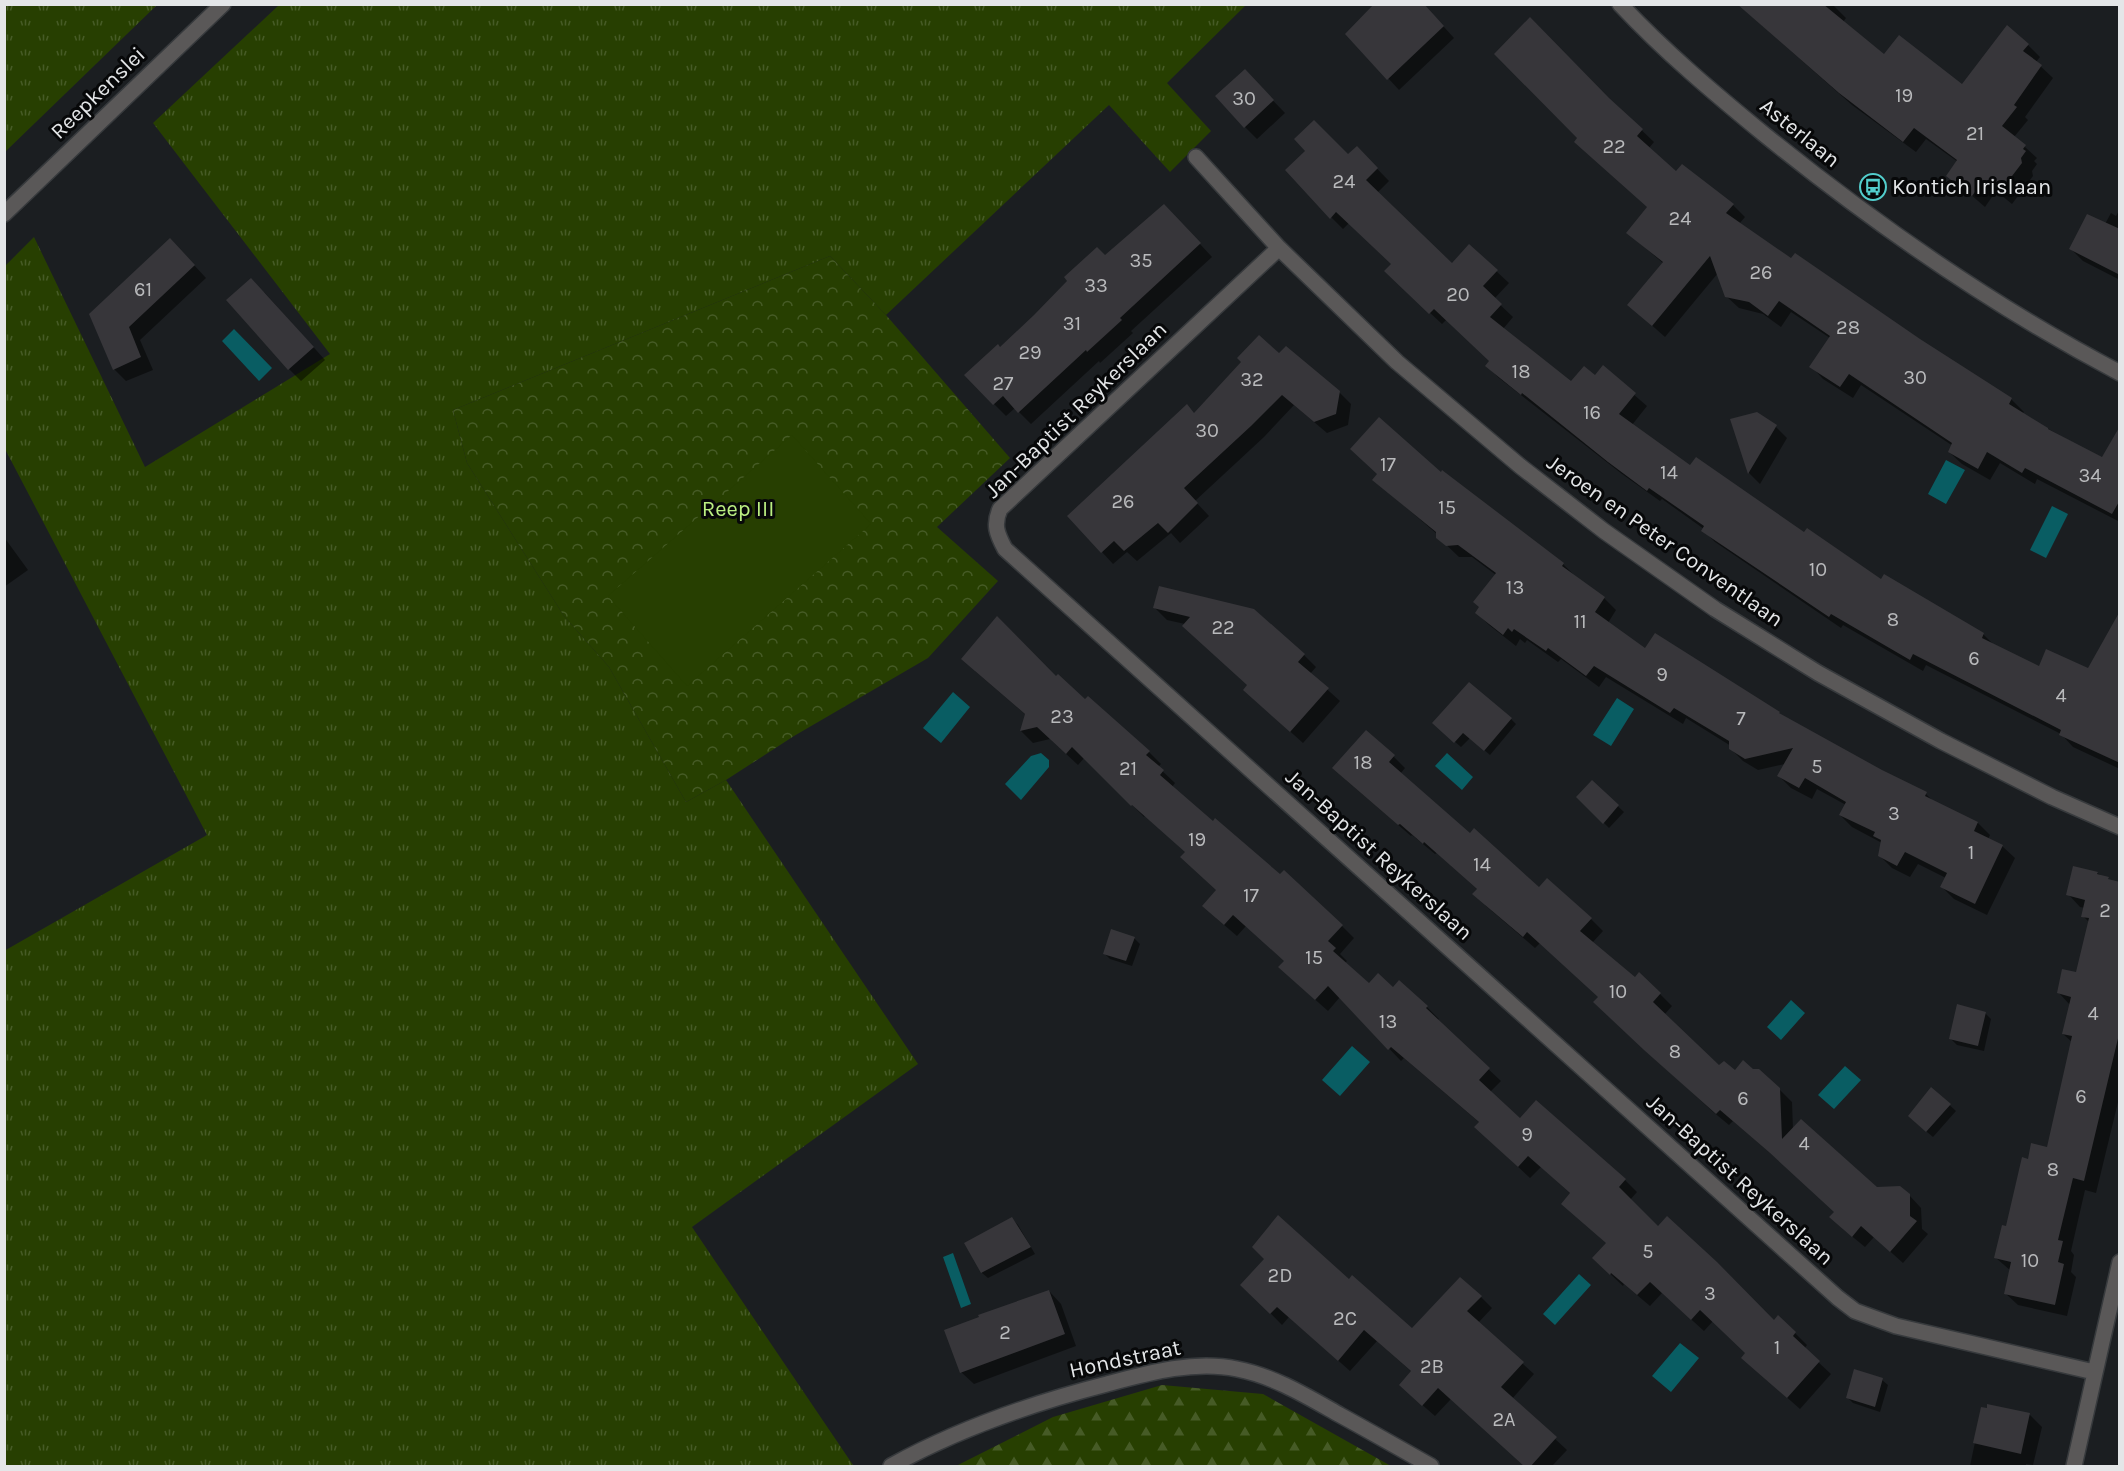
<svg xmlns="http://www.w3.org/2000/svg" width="2124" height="1471" font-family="Karla,sans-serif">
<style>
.grass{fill:url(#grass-tufts)}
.forest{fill:url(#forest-firs)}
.park{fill:url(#park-crowns)}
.pitch{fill:#273f01}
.water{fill:#095d63}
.shadow{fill:#0007}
.building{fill:#37363a}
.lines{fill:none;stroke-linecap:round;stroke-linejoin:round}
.minor-casing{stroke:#373a3d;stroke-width:18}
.minor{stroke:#5a5858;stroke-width:15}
.labels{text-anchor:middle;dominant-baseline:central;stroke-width:6;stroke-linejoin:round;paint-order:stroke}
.number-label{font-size:20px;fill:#b9babc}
.street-label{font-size:22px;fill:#e4e6e8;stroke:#070809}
.poi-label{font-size:22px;fill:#e4e6e8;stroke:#070809;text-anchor:start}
.park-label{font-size:22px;fill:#bbef82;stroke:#070809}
</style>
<defs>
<pattern id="grass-tufts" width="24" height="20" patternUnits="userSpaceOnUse" patternTransform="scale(1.5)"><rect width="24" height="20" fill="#273f01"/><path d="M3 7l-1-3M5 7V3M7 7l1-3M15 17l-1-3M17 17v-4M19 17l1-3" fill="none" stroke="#465b26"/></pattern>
<pattern id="forest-firs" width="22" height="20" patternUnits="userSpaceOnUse" patternTransform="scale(1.5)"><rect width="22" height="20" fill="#273f01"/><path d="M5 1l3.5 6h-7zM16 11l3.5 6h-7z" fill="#465b26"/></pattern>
<pattern id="park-crowns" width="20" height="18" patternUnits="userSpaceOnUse" patternTransform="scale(1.5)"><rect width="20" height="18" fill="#273f01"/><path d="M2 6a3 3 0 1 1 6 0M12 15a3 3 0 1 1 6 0" fill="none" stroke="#465b26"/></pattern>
</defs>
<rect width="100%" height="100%" fill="#1b1e21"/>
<path class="grass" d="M 5,4 L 157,4 L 157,5 L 5,152 Z
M 279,5 L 1246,5 L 1167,83 L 1211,131 L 1170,172 L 1109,105 L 886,315 L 830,256 L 453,410 L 467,463 L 564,616 L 609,667 L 686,802 L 726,780 L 918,1064 L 692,1227 L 853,1465 L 851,1466 L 5,1466 L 4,951 L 207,835 L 5,449 L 5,266 L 34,237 L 145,467 L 330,354 L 153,123 Z"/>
<path class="forest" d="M 1162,1385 L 1263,1394 L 1391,1466 L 956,1466 L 1053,1417 Z"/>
<path class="park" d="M 830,256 L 886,315 L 1010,458 L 937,527 L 998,581 L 928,658 L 794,736 L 726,780 L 686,802 L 609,667 L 564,616 L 467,463 L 453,410 Z"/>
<path class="pitch" d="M 792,435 L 871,524 L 687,686 L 608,596 Z"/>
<path class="water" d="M 234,329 L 272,368 L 259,381 L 222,341 Z
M 1946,460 L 1965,470 L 1946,504 L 1928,494 Z
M 2052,506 L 2068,514 L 2046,558 L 2030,550 Z
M 953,692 L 970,707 L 941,743 L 923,728 Z
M 1617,698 L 1634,709 L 1611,746 L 1593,735 Z
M 1041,753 L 1049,760 L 1049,767 L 1021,800 L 1005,784 L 1031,756 Z
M 1447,753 L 1473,777 L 1462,790 L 1435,766 Z
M 1791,1000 L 1805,1013 L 1781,1040 L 1767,1027 Z
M 1352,1046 L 1370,1062 L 1340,1096 L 1322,1080 Z
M 1845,1066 L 1861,1080 L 1834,1109 L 1818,1095 Z
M 953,1253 L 971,1304 L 961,1308 L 943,1257 Z
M 1579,1274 L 1591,1285 L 1555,1325 L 1543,1314 Z
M 1680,1343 L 1699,1358 L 1671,1392 L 1652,1376 Z"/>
<path class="shadow" d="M 1738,4 L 1832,4 L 1846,18 L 1843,22 L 1884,56 L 1962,86 L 2028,45 L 2040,57 L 2036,62 L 2053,78 L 2025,117 L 2028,120 L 2014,137 L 2037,158 L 2034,161 L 2037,164 L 2032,171 L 2033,176 L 2012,204 L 1996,191 L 1985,207 L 1948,175 L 1958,162 L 1926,139 L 1916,152 L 1852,105 Z
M 1424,5 L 1454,38 L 1399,90 L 1388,78 Z
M 1257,84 L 1285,113 L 1257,139 L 1245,127 Z
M 1611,101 L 1654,142 L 1649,148 L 1676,173 L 1733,205 L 1745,217 L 1739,224 L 1792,260 L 2011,399 L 2024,412 L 2022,414 L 2102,459 L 2120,458 L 2120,522 L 2037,479 L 2035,484 L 2000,463 L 1990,480 L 1962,464 L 1949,452 L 1953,446 L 1861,385 L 1853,398 L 1823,379 L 1811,366 L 1830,338 L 1791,312 L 1781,327 L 1763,314 L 1739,308 L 1726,296 L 1718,273 L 1665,337 L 1629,305 L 1664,264 L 1628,233 L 1649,208 Z
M 1357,148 L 1389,181 L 1377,193 L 1452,265 L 1469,246 L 1509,283 L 1494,299 L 1513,317 L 1503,329 L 1571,383 L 1595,377 L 1603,368 L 1647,406 L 1632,425 L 1691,468 L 1881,581 L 1885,576 L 1983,634 L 1995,646 L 2039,668 L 2088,670 L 2120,630 L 2120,769 L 2073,747 L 2061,734 L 1926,665 L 1923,671 L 1843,625 L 1841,628 L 1715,542 L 1703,530 L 1704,529 L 1662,499 L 1660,501 L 1622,474 L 1499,378 L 1487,366 L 1491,361 L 1447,319 L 1442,324 L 1398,283 L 1393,264 L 1349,223 L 1343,229 L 1331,217 L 1348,156 Z
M 2120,209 L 2120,280 L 2083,261 L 2071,249 L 2105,224 L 2111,213 L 2116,216 Z
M 1176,218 L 1212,257 L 1131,331 L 1133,333 L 1100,363 L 1099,361 L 1031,424 L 1015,408 L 1006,416 L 966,376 L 1000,349 L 1105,257 Z
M 182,252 L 206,278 L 140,340 L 153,370 L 126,381 L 114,369 L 91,314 Z
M 264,292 L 325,360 L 301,381 L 289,369 Z
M 1279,355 L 1339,392 L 1351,404 L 1348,425 L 1327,433 L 1294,405 L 1264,437 L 1195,501 L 1209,516 L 1180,543 L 1171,533 L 1137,561 L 1127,552 L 1113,564 L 1102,552 L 1195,414 Z
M 1732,420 L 1776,427 L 1787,438 L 1760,484 L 1749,473 Z
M 1441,474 L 1563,564 L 1575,576 L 1604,598 L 1616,610 L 1608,623 L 1646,650 L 1779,713 L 1784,718 L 1881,771 L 1926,794 L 1935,803 L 1978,823 L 1990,835 L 1988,839 L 2002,846 L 2015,858 L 1987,915 L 1954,899 L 1942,887 L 1946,878 L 1918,864 L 1910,877 L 1892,868 L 1880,856 L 1882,843 L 1852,827 L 1840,815 L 1846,805 L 1817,789 L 1812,799 L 1791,788 L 1779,776 L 1785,764 L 1758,770 L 1743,761 L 1731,749 L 1731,746 L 1686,718 L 1683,724 L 1606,677 L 1599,687 L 1561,659 L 1558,662 L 1527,640 L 1525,643 L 1520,639 L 1516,646 L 1489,625 L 1477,613 L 1496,575 L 1472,557 L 1459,557 L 1438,537 L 1437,534 L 1374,480 Z
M 4,537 L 28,570 L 4,587 Z
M 1160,587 L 1304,655 L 1316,667 L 1310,674 L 1340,701 L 1303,743 L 1257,702 L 1248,685 L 1185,624 L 1167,620 L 1155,608 Z
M 975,671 L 1056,678 L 1149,752 L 1161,764 L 1158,767 L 1175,783 L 1172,787 L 1213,823 L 1342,926 L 1354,938 L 1340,954 L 1347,961 L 1345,963 L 1369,985 L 1393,989 L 1427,1007 L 1439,1019 L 1437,1021 L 1501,1081 L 1490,1092 L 1520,1120 L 1625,1180 L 1637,1192 L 1630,1200 L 1658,1228 L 1774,1322 L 1795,1333 L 1807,1345 L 1804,1349 L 1831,1374 L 1800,1409 L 1755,1369 L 1747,1353 L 1713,1321 L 1704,1331 L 1662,1293 L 1650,1306 L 1624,1284 L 1623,1286 L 1606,1270 L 1607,1244 L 1571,1194 L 1541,1167 L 1530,1178 L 1488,1139 L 1480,1123 L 1404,1058 L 1401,1061 L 1340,997 L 1328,1011 L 1292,979 L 1285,961 L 1246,926 L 1237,936 L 1216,918 L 1218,891 L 1186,852 L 1145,816 L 1144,817 L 1085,757 L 1078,765 L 1050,739 L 1033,743 L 1021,731 L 1026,715 Z
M 1511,719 L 1516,724 L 1490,755 L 1470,738 L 1461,747 L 1440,729 Z
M 1393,756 L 1405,768 L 1400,774 L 1470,835 L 1539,889 L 1591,919 L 1603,931 L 1592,943 L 1635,979 L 1639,974 L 1660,994 L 1672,1006 L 1664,1015 L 1719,1067 L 1779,1089 L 1792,1102 L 1793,1130 L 1877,1188 L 1909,1195 L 1921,1208 L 1922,1229 L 1928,1234 L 1903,1263 L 1874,1237 L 1865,1247 L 1843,1229 L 1836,1212 L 1784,1165 L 1733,1121 L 1729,1125 L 1712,1111 L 1607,1014 L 1600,997 L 1540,943 L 1535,948 L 1486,906 L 1478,890 L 1437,853 L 1435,854 L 1412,835 L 1411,836 L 1346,780 Z
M 1592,782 L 1624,812 L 1609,828 L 1578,797 Z
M 2097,873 L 2111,881 L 2120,883 L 2120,1094 L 2096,1193 L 2085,1190 L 2071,1251 L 2074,1255 L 2071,1272 L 2076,1277 L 2067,1316 L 2018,1305 L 2005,1293 L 2011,1271 L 1996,1258 L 2029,1161 L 2048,1149 L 2072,1042 L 2063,1034 L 2070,1005 L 2059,993 L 2077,974 L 2089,922 L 2083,916 L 2085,908 L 2080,907 L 2068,894 Z
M 1134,938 L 1140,944 L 1132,966 L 1110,959 L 1105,954 Z
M 1985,1013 L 1991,1019 L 1984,1051 L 1957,1045 L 1951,1039 Z
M 1932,1089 L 1956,1111 L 1933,1137 L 1915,1122 Z
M 1012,1219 L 1018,1225 L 1035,1254 L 988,1278 L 982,1273 L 966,1244 Z
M 1349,1282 L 1412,1330 L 1481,1297 L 1492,1308 L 1478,1323 L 1534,1374 L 1512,1399 L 1567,1450 L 1552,1466 L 1526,1466 L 1451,1399 L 1435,1416 L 1412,1396 L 1412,1372 L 1377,1341 L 1350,1371 L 1289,1317 L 1282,1325 L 1243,1285 Z
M 1049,1291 L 1061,1304 L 1076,1346 L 974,1384 L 961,1372 Z
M 1882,1380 L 1888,1385 L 1880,1412 L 1853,1403 L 1847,1397 Z
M 1982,1409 L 2030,1415 L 2042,1427 L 2033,1465 L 2026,1464 L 2026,1466 L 1970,1466 Z"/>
<path class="building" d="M 1374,4 L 1424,4 L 1444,26 L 1387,80 L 1345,34 Z
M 1737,4 L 1823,4 L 1884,54 L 1899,35 L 1962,84 L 2007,25 L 2029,44 L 2023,51 L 2042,65 L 2014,105 L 2017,107 L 2002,126 L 2026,145 L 2023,149 L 2026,151 L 2021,158 L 2022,163 L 1999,193 L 1983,181 L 1972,196 L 1946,176 L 1957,160 L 1914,128 L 1903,142 L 1839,93 Z
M 1530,17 L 1609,98 L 1643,129 L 1637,136 L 1676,171 L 1682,164 L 1734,204 L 1726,213 L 1791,258 L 1795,253 L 1920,339 L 2012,398 L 2009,404 L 2048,428 L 2048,429 L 2102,457 L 2120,426 L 2120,500 L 2112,514 L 2025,468 L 2022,473 L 1987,452 L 1978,469 L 1948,452 L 1952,443 L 1849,374 L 1840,387 L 1809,367 L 1830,336 L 1779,301 L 1768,316 L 1749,302 L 1725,297 L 1710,256 L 1652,326 L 1627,305 L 1663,262 L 1626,233 L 1647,207 L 1574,142 L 1577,138 L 1494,54 Z
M 1245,69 L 1274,100 L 1244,128 L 1215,96 Z
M 1314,120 L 1348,154 L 1357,146 L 1378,168 L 1366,180 L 1452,263 L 1469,244 L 1498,270 L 1483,286 L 1502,304 L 1490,317 L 1571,381 L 1584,366 L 1595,375 L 1603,365 L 1636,393 L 1619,414 L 1690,465 L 1696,457 L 1804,532 L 1807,528 L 1881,579 L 1884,574 L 1984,633 L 1982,638 L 2039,666 L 2046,649 L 2088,668 L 2120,611 L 2120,763 L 2059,735 L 2061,730 L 1913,654 L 1910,660 L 1831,614 L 1829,617 L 1701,531 L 1704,526 L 1649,488 L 1647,491 L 1608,462 L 1522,393 L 1521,395 L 1485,366 L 1489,361 L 1434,309 L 1429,314 L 1384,271 L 1391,264 L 1336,212 L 1330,219 L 1285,170 L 1305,151 L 1294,139 Z
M 1164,204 L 1201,243 L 1120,318 L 1122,320 L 1087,352 L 1086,350 L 1018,413 L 1003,396 L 993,405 L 964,375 L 998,344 L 1000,347 L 1034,315 L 1067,281 L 1064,277 L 1097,247 L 1105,255 Z
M 2087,214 L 2120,229 L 2120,275 L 2069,249 Z
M 170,238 L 195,265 L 129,327 L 141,357 L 113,370 L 89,314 Z
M 251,278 L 314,347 L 288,370 L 226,300 Z
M 1259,335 L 1279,353 L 1286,346 L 1340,391 L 1336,414 L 1314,422 L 1282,395 L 1251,426 L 1184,488 L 1198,503 L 1168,533 L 1158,523 L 1124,551 L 1114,541 L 1101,553 L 1067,516 L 1187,404 L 1194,413 L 1241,362 L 1237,358 Z
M 1757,412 L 1777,425 L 1748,474 L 1730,419 Z
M 1379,417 L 1441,472 L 1442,470 L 1564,563 L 1562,566 L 1605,597 L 1595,612 L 1645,648 L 1655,633 L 1780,712 L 1779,713 L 1882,770 L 1927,792 L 1925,796 L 1978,822 L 1974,831 L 2003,845 L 1975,904 L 1940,887 L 1947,873 L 1905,852 L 1897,866 L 1878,856 L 1881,840 L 1873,836 L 1875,832 L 1839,815 L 1846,802 L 1805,778 L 1799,788 L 1777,776 L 1793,748 L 1745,759 L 1729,749 L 1729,741 L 1674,708 L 1670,713 L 1594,666 L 1586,676 L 1548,648 L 1546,651 L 1514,629 L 1512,632 L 1508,628 L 1503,635 L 1475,613 L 1479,607 L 1473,602 L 1496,573 L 1458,545 L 1446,546 L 1436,538 L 1436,532 L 1372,480 L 1377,474 L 1350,449 Z
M 1159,586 L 1254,609 L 1305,654 L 1298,662 L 1329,688 L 1290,732 L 1243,690 L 1247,685 L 1182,626 L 1190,617 L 1153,608 Z
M 997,616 L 1056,676 L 1058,674 L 1085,699 L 1088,696 L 1150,751 L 1146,755 L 1164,770 L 1160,775 L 1213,821 L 1215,818 L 1280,874 L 1284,870 L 1343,925 L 1328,941 L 1336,948 L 1333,951 L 1369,983 L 1378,973 L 1393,987 L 1399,980 L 1428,1006 L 1426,1008 L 1490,1068 L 1479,1080 L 1520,1118 L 1536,1100 L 1626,1179 L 1619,1187 L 1658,1226 L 1667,1216 L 1717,1262 L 1774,1320 L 1778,1315 L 1796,1332 L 1793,1336 L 1820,1361 L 1787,1398 L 1741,1358 L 1745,1353 L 1700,1310 L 1691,1320 L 1650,1282 L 1637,1295 L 1611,1273 L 1610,1275 L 1592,1258 L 1606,1243 L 1561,1204 L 1570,1193 L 1528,1156 L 1518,1167 L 1474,1127 L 1479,1122 L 1391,1047 L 1388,1050 L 1328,986 L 1315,1000 L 1278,967 L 1284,961 L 1233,915 L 1224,925 L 1202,906 L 1216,890 L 1180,857 L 1185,852 L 1132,805 L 1131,806 L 1072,747 L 1066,754 L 1037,727 L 1020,731 L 1025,714 L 961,659 Z
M 1469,682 L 1512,718 L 1484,751 L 1463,733 L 1454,743 L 1432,723 Z
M 1366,730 L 1395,755 L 1389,762 L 1470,833 L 1474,828 L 1539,887 L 1547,878 L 1592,918 L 1580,931 L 1635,977 L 1639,972 L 1661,993 L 1653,1002 L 1719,1065 L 1724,1061 L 1735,1070 L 1743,1060 L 1753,1069 L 1759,1069 L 1780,1088 L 1782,1139 L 1801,1119 L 1877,1187 L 1900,1186 L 1910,1194 L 1910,1216 L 1917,1221 L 1890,1252 L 1861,1226 L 1852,1237 L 1829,1217 L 1834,1212 L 1770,1153 L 1720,1110 L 1716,1114 L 1644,1050 L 1593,1002 L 1598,997 L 1527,932 L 1523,937 L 1472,894 L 1477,889 L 1424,842 L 1423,844 L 1400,824 L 1398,825 L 1332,768 Z
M 1592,780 L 1619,805 L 1603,824 L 1576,797 Z
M 2073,866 L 2098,872 L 2097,874 L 2109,877 L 2108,879 L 2120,882 L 2120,1030 L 2084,1181 L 2073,1178 L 2058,1240 L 2063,1241 L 2058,1262 L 2064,1264 L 2055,1305 L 2004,1294 L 2011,1262 L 1994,1258 L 2002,1225 L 2006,1226 L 2022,1157 L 2028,1159 L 2031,1143 L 2047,1147 L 2072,1036 L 2062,1034 L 2071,997 L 2057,993 L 2062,969 L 2076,972 L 2089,918 L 2081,917 L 2085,900 L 2066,895 Z
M 1111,929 L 1135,937 L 1126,961 L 1103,954 Z
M 1957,1004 L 1986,1012 L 1978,1046 L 1949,1039 Z
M 1931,1087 L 1951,1104 L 1926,1132 L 1908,1116 Z
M 1278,1215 L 1349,1279 L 1352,1275 L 1412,1328 L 1460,1277 L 1482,1296 L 1467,1311 L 1524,1362 L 1501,1387 L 1557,1437 L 1530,1467 L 1525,1467 L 1438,1388 L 1422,1406 L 1399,1385 L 1411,1371 L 1364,1330 L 1338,1361 L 1277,1307 L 1270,1314 L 1240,1285 L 1264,1259 L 1252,1247 Z
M 1012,1217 L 1031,1247 L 981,1273 L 964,1243 Z
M 1049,1290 L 1065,1334 L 960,1373 L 944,1330 L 979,1317 L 978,1315 Z
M 1854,1369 L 1883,1378 L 1875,1407 L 1846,1398 Z
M 1987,1404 L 2030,1413 L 2021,1454 L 1973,1443 L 1981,1407 L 1987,1408 Z"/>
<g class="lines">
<defs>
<path id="minor" d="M 1620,4 C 1665,52 1715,94 1765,135 C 1875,224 1994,307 2120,373
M 1196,157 L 1279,248 L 1397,362 L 1520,466 L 1604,531 L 1715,609 L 1818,673 L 1941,741 L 2052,797 L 2120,827
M 4,214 L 223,4
M 1279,248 L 1000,509 C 993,525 997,534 1005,549 L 1838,1298 L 1855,1311 L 1896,1326 L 2094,1372
M 891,1466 C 958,1429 1033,1403 1107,1384 C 1148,1373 1194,1360 1237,1369 C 1274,1376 1308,1397 1340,1415 C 1371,1432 1401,1449 1431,1466
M 2074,1466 L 2120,1262"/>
</defs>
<use href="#minor" class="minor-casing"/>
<use href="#minor" class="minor"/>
</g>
<defs>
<symbol id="bus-ring" viewBox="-11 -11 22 22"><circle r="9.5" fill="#070809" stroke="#52cdcc" stroke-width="1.5"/><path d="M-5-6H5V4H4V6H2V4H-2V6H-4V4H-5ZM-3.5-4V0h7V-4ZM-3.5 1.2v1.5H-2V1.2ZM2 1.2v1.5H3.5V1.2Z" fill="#52cdcc"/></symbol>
</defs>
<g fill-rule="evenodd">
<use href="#bus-ring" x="1858" y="172" width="30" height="30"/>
</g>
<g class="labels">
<g class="number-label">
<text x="1904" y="95">19</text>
<text x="1244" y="98">30</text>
<text x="1975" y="133">21</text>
<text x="1614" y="146">22</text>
<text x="1344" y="181">24</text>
<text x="1680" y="218">24</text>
<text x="1141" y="260">35</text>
<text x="1761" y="272">26</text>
<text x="1096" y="285">33</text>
<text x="143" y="289">61</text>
<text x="1458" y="294">20</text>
<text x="1072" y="323">31</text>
<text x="1848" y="327">28</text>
<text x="1030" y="352">29</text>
<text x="1521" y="371">18</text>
<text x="1915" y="377">30</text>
<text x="1252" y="379">32</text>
<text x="1003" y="383">27</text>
<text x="1592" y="412">16</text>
<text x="1207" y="430">30</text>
<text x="1388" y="464">17</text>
<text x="1669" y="472">14</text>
<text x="2090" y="475">34</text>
<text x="1123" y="501">26</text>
<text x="1447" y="507">15</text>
<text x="1818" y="569">10</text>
<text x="1515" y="587">13</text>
<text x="1893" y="619">8</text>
<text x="1580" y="621">11</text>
<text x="1223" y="627">22</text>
<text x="1974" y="658">6</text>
<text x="1662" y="674">9</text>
<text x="2061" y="695">4</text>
<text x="1062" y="716">23</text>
<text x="1741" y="718">7</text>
<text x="1363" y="762">18</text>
<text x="1817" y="766">5</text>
<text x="1128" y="768">21</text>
<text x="1894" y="813">3</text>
<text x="1197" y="839">19</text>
<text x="1971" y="852">1</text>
<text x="1482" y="864">14</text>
<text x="1251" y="895">17</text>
<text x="2105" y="910">2</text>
<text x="1314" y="957">15</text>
<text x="1618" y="991">10</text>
<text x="2093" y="1013">4</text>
<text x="1388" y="1021">13</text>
<text x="1675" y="1051">8</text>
<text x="2081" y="1096">6</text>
<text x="1743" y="1098">6</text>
<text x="1527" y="1134">9</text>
<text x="1804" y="1143">4</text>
<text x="2053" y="1169">8</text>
<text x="1648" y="1251">5</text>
<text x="2030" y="1260">10</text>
<text x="1280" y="1275">2D</text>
<text x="1710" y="1293">3</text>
<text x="1345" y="1318">2C</text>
<text x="1005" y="1332">2</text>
<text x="1777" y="1347">1</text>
<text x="1432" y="1366">2B</text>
<text x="1504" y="1419">2A</text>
</g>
<g class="street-label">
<text transform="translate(98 93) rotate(-44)">Reepkenslei</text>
<text transform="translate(1800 133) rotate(39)">Asterlaan</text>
<text transform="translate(1076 410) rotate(-44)">Jan-Baptist Reykerslaan</text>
<text transform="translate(1665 541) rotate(35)">Jeroen en Peter Conventlaan</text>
<text transform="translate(1379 855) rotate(42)">Jan-Baptist Reykerslaan</text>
<text transform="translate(1740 1180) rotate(42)">Jan-Baptist Reykerslaan</text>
<text transform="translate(1125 1359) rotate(-12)">Hondstraat</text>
</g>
<g class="poi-label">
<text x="1892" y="187">Kontich Irislaan</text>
</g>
<g class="park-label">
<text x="738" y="509">Reep III</text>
</g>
</g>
<rect width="2124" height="1471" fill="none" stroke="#e4e6e8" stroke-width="12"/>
</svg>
